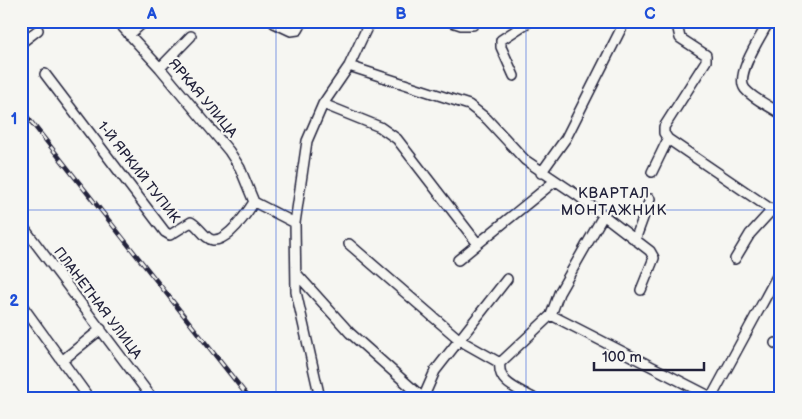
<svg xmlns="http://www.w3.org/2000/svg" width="802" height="419" font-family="'Balsamiq Sans',sans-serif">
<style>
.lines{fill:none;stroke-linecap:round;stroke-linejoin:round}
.minor-casing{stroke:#22223b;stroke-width:12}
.minor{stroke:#f6f6f2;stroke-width:9}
.rail-casing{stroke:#22223b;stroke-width:4.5}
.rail{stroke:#f6f6f2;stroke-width:2.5;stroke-dasharray:8;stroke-linecap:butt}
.grid{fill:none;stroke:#1d4ed8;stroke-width:1;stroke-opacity:0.55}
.labels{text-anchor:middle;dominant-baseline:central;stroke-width:4.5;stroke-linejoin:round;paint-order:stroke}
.street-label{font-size:14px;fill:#22223b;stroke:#f6f6f2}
.neighbourhood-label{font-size:15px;letter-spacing:1px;fill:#22223b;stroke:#f6f6f2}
.neatline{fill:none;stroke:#1d4ed8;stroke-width:2}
.grid-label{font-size:16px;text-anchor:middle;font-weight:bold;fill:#1d4ed8}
</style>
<rect width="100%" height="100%" fill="#f6f6f2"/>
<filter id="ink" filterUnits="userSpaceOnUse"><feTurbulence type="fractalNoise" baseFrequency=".02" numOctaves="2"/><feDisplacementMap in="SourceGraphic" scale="10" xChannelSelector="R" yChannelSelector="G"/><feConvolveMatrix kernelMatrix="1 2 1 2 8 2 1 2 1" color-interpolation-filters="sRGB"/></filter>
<g filter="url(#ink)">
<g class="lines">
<defs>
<path id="minor" d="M 117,21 L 160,68 L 229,151 L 240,168 L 254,202
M 449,21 L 461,25 L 473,25 L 472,21
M 682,21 L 678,29 L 680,38 L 706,55 L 706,61 L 664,127 L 664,133 L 668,139 L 781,216
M 769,21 C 762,35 734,75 745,89 C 753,99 770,106 781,114
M 274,23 L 291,31 L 298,30 L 303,21
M 129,35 L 145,21
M 21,43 L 38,30
M 349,66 L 469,105 L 487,119 L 525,160 L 577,195 L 650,251 L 654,258 L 641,290
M 160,68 L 191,36
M 45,74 L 165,232 L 170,235 L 191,222 C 199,226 205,239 213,240 C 228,241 247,213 254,202
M 514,76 L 501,47 L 501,40 L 530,21
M 323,104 L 380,127 L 397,139 L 478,244
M 652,172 L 668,139
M 541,173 L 566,138 L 625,21
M 254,202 L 295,223
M 21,224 L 152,398
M 635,240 L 650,199
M 349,244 L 461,341 L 500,363 L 551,315 L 713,398
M 735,259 L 750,234 L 772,210
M 458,260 L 555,181
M 296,273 L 350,333 L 423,398
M 21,304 L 89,398
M 551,315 L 559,293 L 603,216
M 775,343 L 781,347
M 63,360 L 101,329
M 500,363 C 497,383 518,389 533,398
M 424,396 L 435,371 L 507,279
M 320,398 L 296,292 L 295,223 L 307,141 L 323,104 L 349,66 L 370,21
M 711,398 L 781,269"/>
</defs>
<use href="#minor" class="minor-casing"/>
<use href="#minor" class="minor"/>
<defs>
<path id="rail" d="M 21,109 L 249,398"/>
</defs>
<use href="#rail" class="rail-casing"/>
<use href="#rail" class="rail"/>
</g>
</g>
<path class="grid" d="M 276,21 L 276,398M 526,21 L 526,398M 21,210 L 781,210"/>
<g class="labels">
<g class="street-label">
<text transform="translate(203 98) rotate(50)">ЯРКАЯ УЛИЦА</text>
<text transform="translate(139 172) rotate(52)">1-Й ЯРКИЙ ТУПИК</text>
<text transform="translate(98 303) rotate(53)">ПЛАНЕТНАЯ УЛИЦА</text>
</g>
<g class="neighbourhood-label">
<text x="614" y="193">КВАРТАЛ<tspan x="614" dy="17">МОНТАЖНИК</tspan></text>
</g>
</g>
<rect width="802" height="419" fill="none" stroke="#f6f6f2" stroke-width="55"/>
<path d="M594 362v8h110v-8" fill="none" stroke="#22223b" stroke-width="2.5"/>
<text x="602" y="362" font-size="15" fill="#22223b" stroke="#f6f6f2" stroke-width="4" paint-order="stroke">100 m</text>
<rect x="28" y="28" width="746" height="364" class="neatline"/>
<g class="grid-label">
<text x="152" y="19">A</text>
<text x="401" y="19">B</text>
<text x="650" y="19">C</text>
<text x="14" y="124">1</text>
<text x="14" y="306">2</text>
</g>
</svg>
